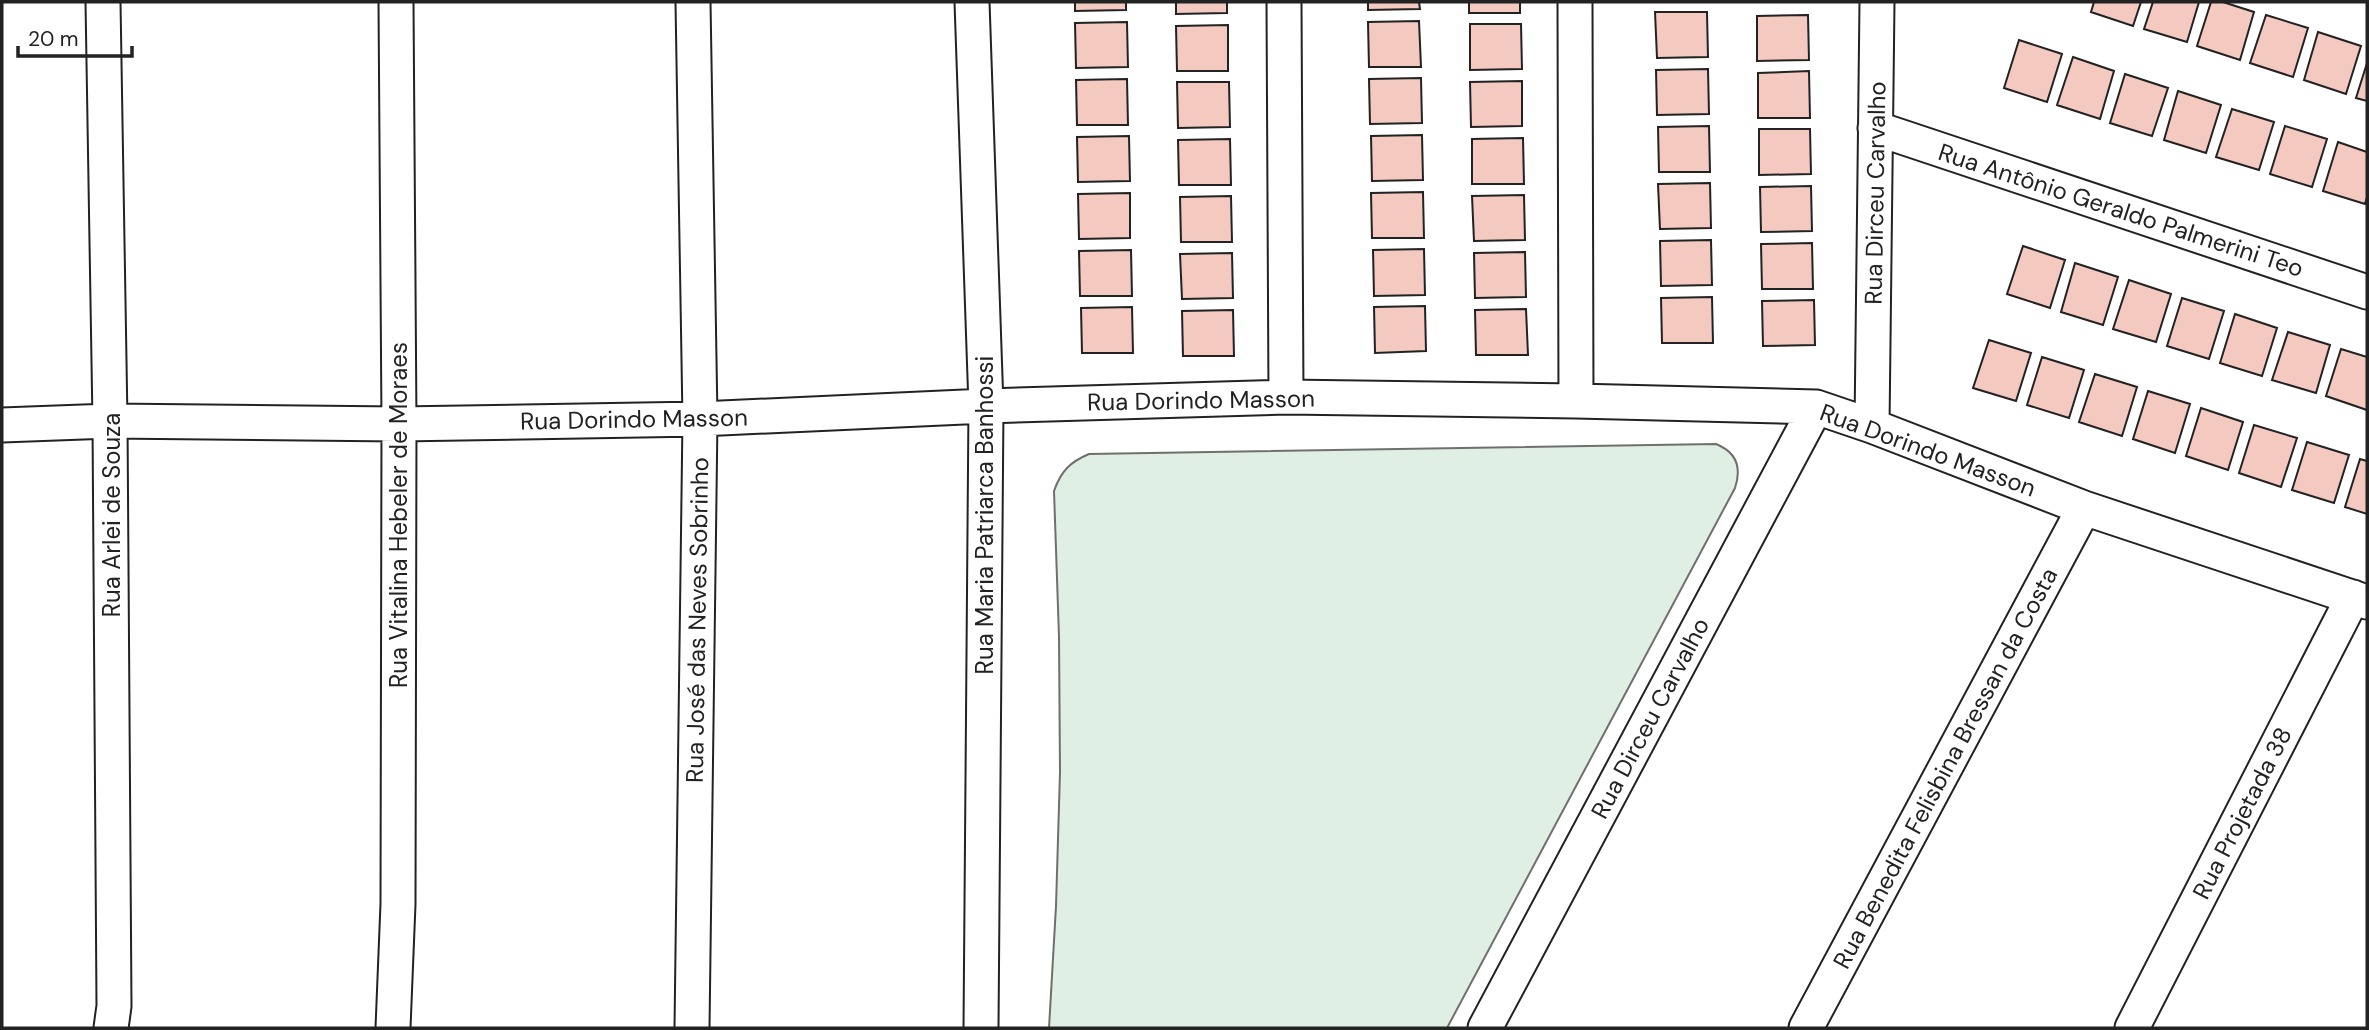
<svg xmlns="http://www.w3.org/2000/svg" width="2369" height="1030" font-family="'DM Sans',sans-serif">
<style>
.green{fill:#e0efe3;stroke:#6f6f6f;stroke-width:2}
.building{fill:#f3c9c0;stroke:#222;stroke-width:2}
.lines{fill:none;stroke-linecap:round;stroke-linejoin:round}
.street-casing{stroke:#222;stroke-width:37}
.street{stroke:#fff;stroke-width:33}
.labels{text-anchor:middle;dominant-baseline:central;stroke-width:5;stroke-linejoin:round;paint-order:stroke}
.street-label{font-size:24px;fill:#222;stroke:#fff}
</style>
<rect width="100%" height="100%" fill="#fff"/>
<path class="green" d="M 1716,444 C 1736,452 1742,467 1735,488 L 1447,1028 L 1049,1028 L 1056,906 L 1060,772 L 1059,637 L 1054,491 C 1061,471 1070,462 1089,454 Z"/>
<path class="building" d="M 1075,2 L 1126,2 L 1126,10 L 1075,11 Z
M 1176,2 L 1227,2 L 1227,13 L 1176,14 Z
M 1368,2 L 1419,2 L 1420,9 L 1368,10 Z
M 1469,2 L 1520,2 L 1520,13 L 1469,13 Z
M 2094,2 L 2141,2 L 2133,26 L 2091,12 Z
M 2153,2 L 2199,2 L 2187,42 L 2144,29 Z
M 2211,2 L 2223,2 L 2254,12 L 2240,60 L 2197,46 Z
M 1655,12 L 1707,12 L 1708,57 L 1657,58 Z
M 1808,15 L 1809,60 L 1757,61 L 1757,16 Z
M 2266,15 L 2308,28 L 2293,77 L 2250,63 Z
M 1419,21 L 1421,67 L 1369,67 L 1368,22 Z
M 1127,22 L 1128,67 L 1076,68 L 1075,23 Z
M 1470,24 L 1521,24 L 1522,69 L 1470,70 Z
M 1228,25 L 1228,71 L 1177,71 L 1176,26 Z
M 2318,32 L 2361,46 L 2346,94 L 2304,80 Z
M 2019,40 L 2062,54 L 2047,102 L 2004,88 Z
M 2073,57 L 2114,71 L 2100,119 L 2057,105 Z
M 2367,63 L 2367,101 L 2356,98 Z
M 1708,69 L 1709,114 L 1657,115 L 1656,70 Z
M 1809,71 L 1810,118 L 1758,118 L 1758,73 Z
M 2125,74 L 2168,88 L 2152,136 L 2110,123 Z
M 1421,78 L 1422,123 L 1370,124 L 1369,79 Z
M 1127,79 L 1128,125 L 1077,125 L 1076,80 Z
M 1522,81 L 1522,126 L 1471,127 L 1470,82 Z
M 1177,82 L 1229,82 L 1230,127 L 1178,128 Z
M 2178,91 L 2221,105 L 2206,153 L 2164,140 Z
M 2232,109 L 2274,122 L 2259,170 L 2216,157 Z
M 1709,126 L 1710,172 L 1659,172 L 1658,127 Z
M 2285,126 L 2327,139 L 2312,187 L 2270,174 Z
M 1759,129 L 1810,129 L 1811,174 L 1759,175 Z
M 1422,135 L 1423,180 L 1372,181 L 1371,136 Z
M 1129,136 L 1130,181 L 1078,182 L 1077,137 Z
M 1523,138 L 1524,184 L 1472,184 L 1472,139 Z
M 1230,139 L 1231,185 L 1179,185 L 1178,140 Z
M 2338,142 L 2367,152 L 2367,197 L 2365,204 L 2323,191 Z
M 1710,183 L 1711,228 L 1660,229 L 1658,184 Z
M 1811,186 L 1812,231 L 1761,232 L 1760,187 Z
M 1423,192 L 1424,238 L 1372,238 L 1371,193 Z
M 1130,193 L 1130,238 L 1079,239 L 1078,194 Z
M 1524,195 L 1525,240 L 1474,241 L 1472,196 Z
M 1231,196 L 1232,242 L 1181,242 L 1180,197 Z
M 1711,240 L 1712,285 L 1661,286 L 1660,241 Z
M 1812,243 L 1813,289 L 1762,289 L 1761,244 Z
M 2023,246 L 2065,260 L 2050,308 L 2007,294 Z
M 1424,249 L 1425,295 L 1374,296 L 1373,250 Z
M 1131,250 L 1132,296 L 1080,296 L 1079,251 Z
M 1525,252 L 1526,297 L 1475,298 L 1474,253 Z
M 1232,253 L 1233,298 L 1182,299 L 1180,254 Z
M 2075,263 L 2118,277 L 2103,325 L 2061,312 Z
M 2129,280 L 2171,294 L 2156,342 L 2113,329 Z
M 1712,297 L 1713,343 L 1662,343 L 1661,298 Z
M 2182,298 L 2224,311 L 2209,359 L 2167,346 Z
M 1814,300 L 1815,345 L 1763,346 L 1762,301 Z
M 1425,306 L 1426,351 L 1375,353 L 1374,307 Z
M 1132,307 L 1133,353 L 1082,353 L 1081,308 Z
M 1526,309 L 1528,355 L 1476,355 L 1475,310 Z
M 1233,310 L 1234,356 L 1183,356 L 1182,311 Z
M 2235,314 L 2277,328 L 2262,376 L 2220,363 Z
M 2288,332 L 2330,345 L 2316,393 L 2272,380 Z
M 1989,340 L 2031,353 L 2016,401 L 1973,388 Z
M 2341,349 L 2367,357 L 2367,410 L 2326,396 Z
M 2042,357 L 2084,370 L 2069,418 L 2027,405 Z
M 2095,374 L 2137,387 L 2122,436 L 2079,422 Z
M 2148,391 L 2190,404 L 2175,453 L 2133,439 Z
M 2201,408 L 2243,422 L 2228,470 L 2186,456 Z
M 2254,425 L 2297,438 L 2281,487 L 2239,473 Z
M 2307,442 L 2349,455 L 2334,503 L 2292,490 Z
M 2360,459 L 2367,461 L 2367,514 L 2345,507 Z"/>
<g class="lines">
<defs>
<path id="street" d="M 103,2 L 110,421 L 114,1006 L 111,1028
M 972,2 L 986,406 L 981,1028
M 1284,2 L 1286,397
M 1575,2 L 1576,401
M 1875,128 L 2367,292
M 2,425 L 110,421 L 399,424 L 700,419 L 986,406 L 1286,397 L 1576,401 L 1816,407 L 1872,426 L 2084,508 L 2367,602
M 1872,426 L 1877,2
M 393,1028 L 398,904 L 399,424 L 396,2
M 692,1028 L 700,419 L 693,2
M 1485,1028 L 1816,407
M 1806,1028 L 2084,508
M 2132,1028 L 2353,597"/>
</defs>
<use href="#street" class="street-casing"/>
<use href="#street" class="street"/>
</g>
<g class="labels">
<g class="street-label">
<text transform="translate(1875 193) rotate(-89)">Rua Dirceu Carvalho</text>
<text transform="translate(2121 210) rotate(18)">Rua Antônio Geraldo Palmerini Teo</text>
<text transform="translate(1201 400) rotate(-1)">Rua Dorindo Masson</text>
<text transform="translate(634 419) rotate(-1)">Rua Dorindo Masson</text>
<text transform="translate(1928 450) rotate(20)">Rua Dorindo Masson</text>
<text transform="translate(111 515) rotate(-90)">Rua Arlei de Souza</text>
<text transform="translate(398 515) rotate(-90)">Rua Vitalina Hebeler de Moraes</text>
<text transform="translate(984 515) rotate(-90)">Rua Maria Patriarca Banhossi</text>
<text transform="translate(697 620) rotate(-89)">Rua José das Neves Sobrinho</text>
<text transform="translate(1650 718) rotate(-62)">Rua Dirceu Carvalho</text>
<text transform="translate(1945 768) rotate(-62)">Rua Benedita Felisbina Bressan da Costa</text>
<text transform="translate(2242 813) rotate(-63)">Rua Projetada 38</text>
</g>
</g>
<rect width="2369" height="1030" fill="none" stroke="#222222" stroke-width="7"/>
<path d="M18 46v10h114v-10" fill="none" stroke="#222222" stroke-width="3.5"/>
<text x="28" y="46" font-size="21" fill="#222222" stroke="#ffffff" stroke-width="5" paint-order="stroke">20 m</text>
</svg>
